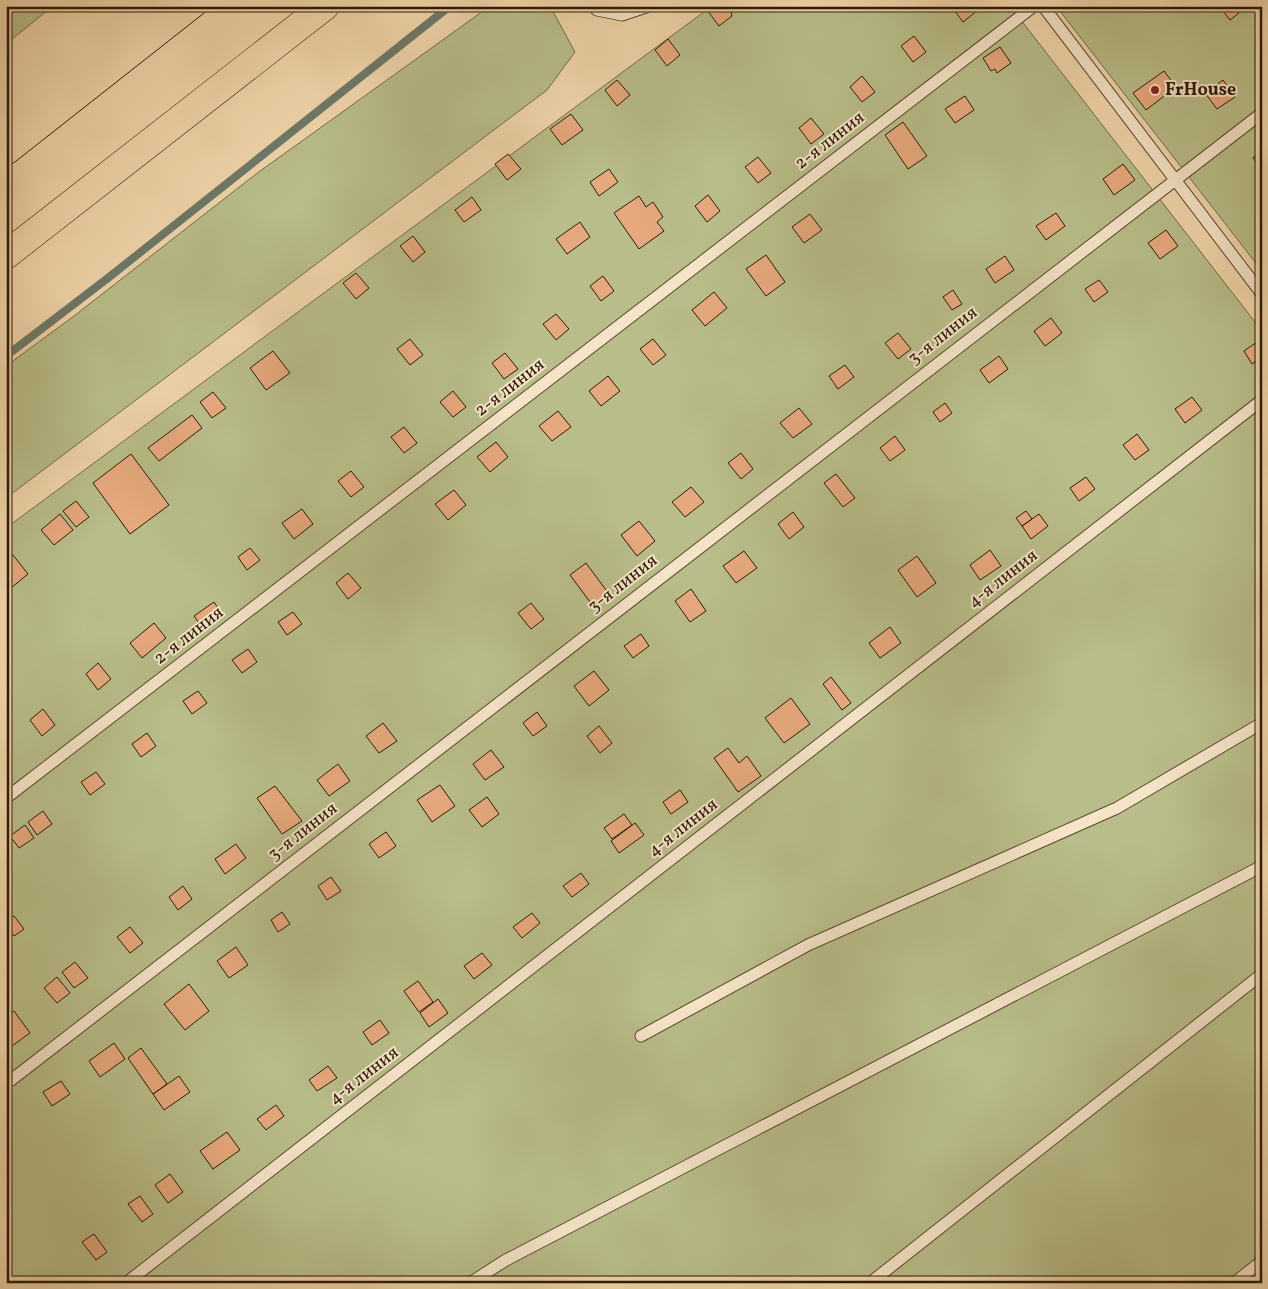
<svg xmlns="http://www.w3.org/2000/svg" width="1268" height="1289" font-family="Vollkorn,serif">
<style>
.green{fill:#b8bd89;stroke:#726c47}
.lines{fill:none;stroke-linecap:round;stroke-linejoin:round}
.stream{stroke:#6e7969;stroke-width:8}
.building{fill:#e6a97d;stroke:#2b1a05}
.lane-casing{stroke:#5c492e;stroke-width:13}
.primary-casing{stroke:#2b1a05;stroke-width:29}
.lane{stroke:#f5e4c8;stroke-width:11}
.primary{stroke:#f0d5aa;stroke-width:28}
.tram{stroke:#2b1a05;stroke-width:1}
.poi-dot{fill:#8f2418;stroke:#f5e4c8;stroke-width:2}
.labels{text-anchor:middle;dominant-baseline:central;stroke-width:4;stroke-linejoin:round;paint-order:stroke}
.poi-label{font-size:18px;font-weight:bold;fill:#2b1a05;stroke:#f5e4c8;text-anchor:start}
.street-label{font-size:18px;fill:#2b1a05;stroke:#f5e4c8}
</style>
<rect width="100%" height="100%" fill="#f0d5aa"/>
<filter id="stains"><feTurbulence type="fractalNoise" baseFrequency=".004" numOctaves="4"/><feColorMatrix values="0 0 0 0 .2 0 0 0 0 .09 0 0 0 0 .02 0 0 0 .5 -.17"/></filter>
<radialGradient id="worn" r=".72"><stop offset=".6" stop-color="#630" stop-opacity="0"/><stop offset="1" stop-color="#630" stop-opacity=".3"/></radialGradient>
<path class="green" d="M 6,6 L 53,6 L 6,44 Z
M 490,6 L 550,6 L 575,52 L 547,90 L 6,498 L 6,366 L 74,316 L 256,174 Z
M 712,6 L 1010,6 L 1262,331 L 1262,1283 L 6,1283 L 6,528 Z
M 1056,6 L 1262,6 L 1262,271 Z"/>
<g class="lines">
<path class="stream" d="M 6,356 L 108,278 L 450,6"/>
</g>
<path class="building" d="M 713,6 L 740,6 L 731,13 L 732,16 L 719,26 L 707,10 Z
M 951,6 L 983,6 L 963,22 Z
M 1219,6 L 1234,6 L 1239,13 L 1230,20 Z
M 914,36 L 926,52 L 913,62 L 901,46 Z
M 668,39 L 680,55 L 667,66 L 655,50 Z
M 1000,47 L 1011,63 L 997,73 L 995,69 L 991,71 L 983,58 Z
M 1164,71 L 1176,87 L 1146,110 L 1133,93 Z
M 862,76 L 875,92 L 862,102 L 850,87 Z
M 617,80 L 630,95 L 617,106 L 605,90 Z
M 1223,80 L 1235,97 L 1217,109 L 1205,93 Z
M 965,96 L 974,110 L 955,123 L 945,109 Z
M 571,114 L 583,130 L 562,145 L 550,129 Z
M 811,118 L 824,134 L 811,144 L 799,128 Z
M 903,122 L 927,156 L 908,169 L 885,135 Z
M 1262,151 L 1262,169 L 1253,158 Z
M 508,154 L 521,169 L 507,180 L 495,164 Z
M 758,157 L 771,173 L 758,183 L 745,167 Z
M 1123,164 L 1135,180 L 1114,195 L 1103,179 Z
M 609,169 L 618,182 L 599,196 L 590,182 Z
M 708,195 L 720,211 L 707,222 L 695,206 Z
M 639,196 L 646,207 L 653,202 L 663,217 L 657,222 L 664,231 L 639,249 L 614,213 Z
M 472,197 L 481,210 L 464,222 L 455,210 Z
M 1056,213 L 1065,226 L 1046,240 L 1036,226 Z
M 810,214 L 822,230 L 804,243 L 792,227 Z
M 580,222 L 590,237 L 567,254 L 556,239 Z
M 1166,230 L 1178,246 L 1160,259 L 1148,243 Z
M 413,236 L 425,252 L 413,262 L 400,246 Z
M 766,255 L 785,282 L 766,296 L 746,269 Z
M 1005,256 L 1014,270 L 995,283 L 986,269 Z
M 356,273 L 369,288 L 356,299 L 343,283 Z
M 603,276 L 614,291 L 601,301 L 590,286 Z
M 1099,280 L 1108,292 L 1094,302 L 1085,289 Z
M 953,290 L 962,304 L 952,310 L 943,297 Z
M 714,292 L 727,308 L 705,326 L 692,310 Z
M 556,314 L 569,329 L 556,340 L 543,324 Z
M 1051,318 L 1062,333 L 1045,346 L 1034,331 Z
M 898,333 L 911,349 L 898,359 L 885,343 Z
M 410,339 L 423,355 L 410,365 L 397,349 Z
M 653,339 L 666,355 L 653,365 L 640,349 Z
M 1257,342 L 1262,350 L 1262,357 L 1252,364 L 1244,351 Z
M 273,351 L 290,373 L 266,390 L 250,368 Z
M 505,353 L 518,369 L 504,379 L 492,363 Z
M 999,356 L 1008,369 L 989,383 L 980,370 Z
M 845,365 L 854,377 L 838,389 L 829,376 Z
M 608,376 L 620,391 L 601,406 L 589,391 Z
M 453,391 L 466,407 L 453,417 L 440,402 Z
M 213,392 L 226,408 L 212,418 L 200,402 Z
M 1192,397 L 1202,410 L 1185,423 L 1175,409 Z
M 945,403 L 952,413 L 940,422 L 933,412 Z
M 799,408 L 812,424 L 793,438 L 780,423 Z
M 558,411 L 571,427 L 552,441 L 539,426 Z
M 192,415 L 202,428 L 159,461 L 148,448 Z
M 404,427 L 417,443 L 404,453 L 391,437 Z
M 1137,434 L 1149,450 L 1135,460 L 1123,445 Z
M 895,436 L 905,450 L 890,461 L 880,448 Z
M 496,442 L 508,457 L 490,472 L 477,457 Z
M 741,453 L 753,469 L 741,479 L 728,463 Z
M 131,454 L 169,505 L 130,534 L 93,483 Z
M 351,471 L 364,487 L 351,497 L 338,481 Z
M 836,474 L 855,498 L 843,507 L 824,483 Z
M 1086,477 L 1095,489 L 1079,501 L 1070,488 Z
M 691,487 L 704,502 L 685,517 L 672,502 Z
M 454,490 L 466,505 L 448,520 L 435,504 Z
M 76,501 L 89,517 L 76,527 L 63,511 Z
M 302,509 L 313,524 L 294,539 L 282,523 Z
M 1026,511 L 1032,519 L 1022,526 L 1016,518 Z
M 793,512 L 804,527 L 789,539 L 778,524 Z
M 60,514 L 73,530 L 54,545 L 41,530 Z
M 1039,514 L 1048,526 L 1031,539 L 1022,526 Z
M 639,521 L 655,541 L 637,556 L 621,535 Z
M 250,548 L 260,560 L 247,570 L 238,557 Z
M 9,550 L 28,574 L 11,588 L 6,583 L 6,552 Z
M 990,550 L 1001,566 L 980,580 L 970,565 Z
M 744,551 L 757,568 L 736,583 L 723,566 Z
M 917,556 L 936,583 L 917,597 L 898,570 Z
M 586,563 L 609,594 L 593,606 L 570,575 Z
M 348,573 L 361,588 L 348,599 L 336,583 Z
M 691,589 L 706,611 L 690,622 L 675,601 Z
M 214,602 L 223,616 L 204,630 L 194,616 Z
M 531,603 L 544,619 L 531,629 L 518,613 Z
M 293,612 L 302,624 L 287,635 L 278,622 Z
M 154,623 L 166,638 L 142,658 L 130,643 Z
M 890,627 L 901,643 L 880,658 L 869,643 Z
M 641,634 L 649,646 L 633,658 L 624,646 Z
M 248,649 L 257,662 L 242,673 L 232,660 Z
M 98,663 L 111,679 L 98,690 L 86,674 Z
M 594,671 L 609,690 L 589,706 L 574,686 Z
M 831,677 L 851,703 L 842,710 L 823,684 Z
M 198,691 L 207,703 L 192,714 L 183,701 Z
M 791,698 L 810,724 L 784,743 L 765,718 Z
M 43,709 L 55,725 L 42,736 L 30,720 Z
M 537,712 L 547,726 L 533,736 L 523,723 Z
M 383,723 L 397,741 L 379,753 L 366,736 Z
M 599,726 L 612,743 L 600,753 L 587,736 Z
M 147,733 L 156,746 L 141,757 L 132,744 Z
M 728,748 L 739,763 L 747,756 L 761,776 L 738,792 L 714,758 Z
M 491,750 L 504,767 L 485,780 L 473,764 Z
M 338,764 L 350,781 L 329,796 L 317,780 Z
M 96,772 L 105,784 L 90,795 L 81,782 Z
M 440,785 L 455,806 L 432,822 L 417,800 Z
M 275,786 L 302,821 L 282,834 L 257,798 Z
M 680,790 L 688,802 L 671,814 L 663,802 Z
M 487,797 L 499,814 L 482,827 L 469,810 Z
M 43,811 L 52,824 L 37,835 L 28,822 Z
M 624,814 L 632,825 L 612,839 L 604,828 Z
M 635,823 L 644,835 L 619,853 L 611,841 Z
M 25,825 L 34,838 L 19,848 L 10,836 Z
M 386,832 L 396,846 L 379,858 L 369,844 Z
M 236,844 L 246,858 L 225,874 L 215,859 Z
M 581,873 L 589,884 L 572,897 L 563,886 Z
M 331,877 L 341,891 L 327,900 L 318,886 Z
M 183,886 L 192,899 L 178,910 L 169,897 Z
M 282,912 L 290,924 L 278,932 L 271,920 Z
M 532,913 L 540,923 L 522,938 L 513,927 Z
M 14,916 L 24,929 L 14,936 L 6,926 L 6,921 Z
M 130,927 L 143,943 L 130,953 L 117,937 Z
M 236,947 L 248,965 L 229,978 L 217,961 Z
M 482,953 L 492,965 L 474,979 L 464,966 Z
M 75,962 L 88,978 L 74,988 L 62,972 Z
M 57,977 L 70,993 L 57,1003 L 44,988 Z
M 418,981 L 433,1002 L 419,1012 L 404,991 Z
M 189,984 L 209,1011 L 185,1030 L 164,1004 Z
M 438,999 L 448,1013 L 429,1027 L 420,1013 Z
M 14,1011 L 30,1033 L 12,1046 L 6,1038 L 6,1017 Z
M 380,1020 L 389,1033 L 372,1045 L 363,1032 Z
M 114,1043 L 125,1059 L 100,1077 L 89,1061 Z
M 141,1048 L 167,1084 L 153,1094 L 128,1058 Z
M 328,1066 L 337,1078 L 317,1091 L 309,1080 Z
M 179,1076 L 190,1092 L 164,1110 L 153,1094 Z
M 61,1081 L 70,1094 L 52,1106 L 43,1092 Z
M 276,1105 L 284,1116 L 266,1130 L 257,1119 Z
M 227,1132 L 240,1150 L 213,1169 L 200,1151 Z
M 170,1174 L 183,1192 L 168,1203 L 155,1185 Z
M 140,1196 L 153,1214 L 142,1222 L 128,1204 Z
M 94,1234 L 107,1252 L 96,1260 L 82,1242 Z"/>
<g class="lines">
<defs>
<path id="lane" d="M 592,6 L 597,10 L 622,15 L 649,6
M 1043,6 L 1262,294
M 6,798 L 1034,6
M 641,1036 L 808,945 L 1117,808 L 1262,723
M 6,1084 L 1262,113
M 126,1283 L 1262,400
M 470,1283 L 506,1260 L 1262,866
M 870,1283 L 1262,974
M 1234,1283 L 1262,1261"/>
<path id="primary" d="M 6,255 L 325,6"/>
</defs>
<use href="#lane" class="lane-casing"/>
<use href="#primary" class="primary-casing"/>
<use href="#lane" class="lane"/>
<use href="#primary" class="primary"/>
<path class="tram" d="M 6,169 L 213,6"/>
</g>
<circle class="poi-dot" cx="1155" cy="90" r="5"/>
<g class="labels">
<g class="poi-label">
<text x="1165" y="90">FrHouse</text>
</g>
<g class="street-label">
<text transform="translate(830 141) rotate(-38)">2-я линия</text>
<text transform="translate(943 336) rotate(-38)">3-я линия</text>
<text transform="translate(510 388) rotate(-38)">2-я линия</text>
<text transform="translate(1003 579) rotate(-38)">4-я линия</text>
<text transform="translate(623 584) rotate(-38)">3-я линия</text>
<text transform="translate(189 636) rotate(-38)">2-я линия</text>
<text transform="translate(683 828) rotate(-38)">4-я линия</text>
<text transform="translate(303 832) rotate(-38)">3-я линия</text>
<text transform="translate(364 1076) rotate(-38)">4-я линия</text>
</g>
</g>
<rect width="1268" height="1289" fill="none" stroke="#f0d5aa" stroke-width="25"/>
<rect x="8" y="8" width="1253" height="1274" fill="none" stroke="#2b1a05" stroke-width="2.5"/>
<rect x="12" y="12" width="1243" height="1264" fill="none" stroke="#2b1a05"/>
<rect width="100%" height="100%" filter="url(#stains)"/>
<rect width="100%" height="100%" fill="url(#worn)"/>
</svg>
